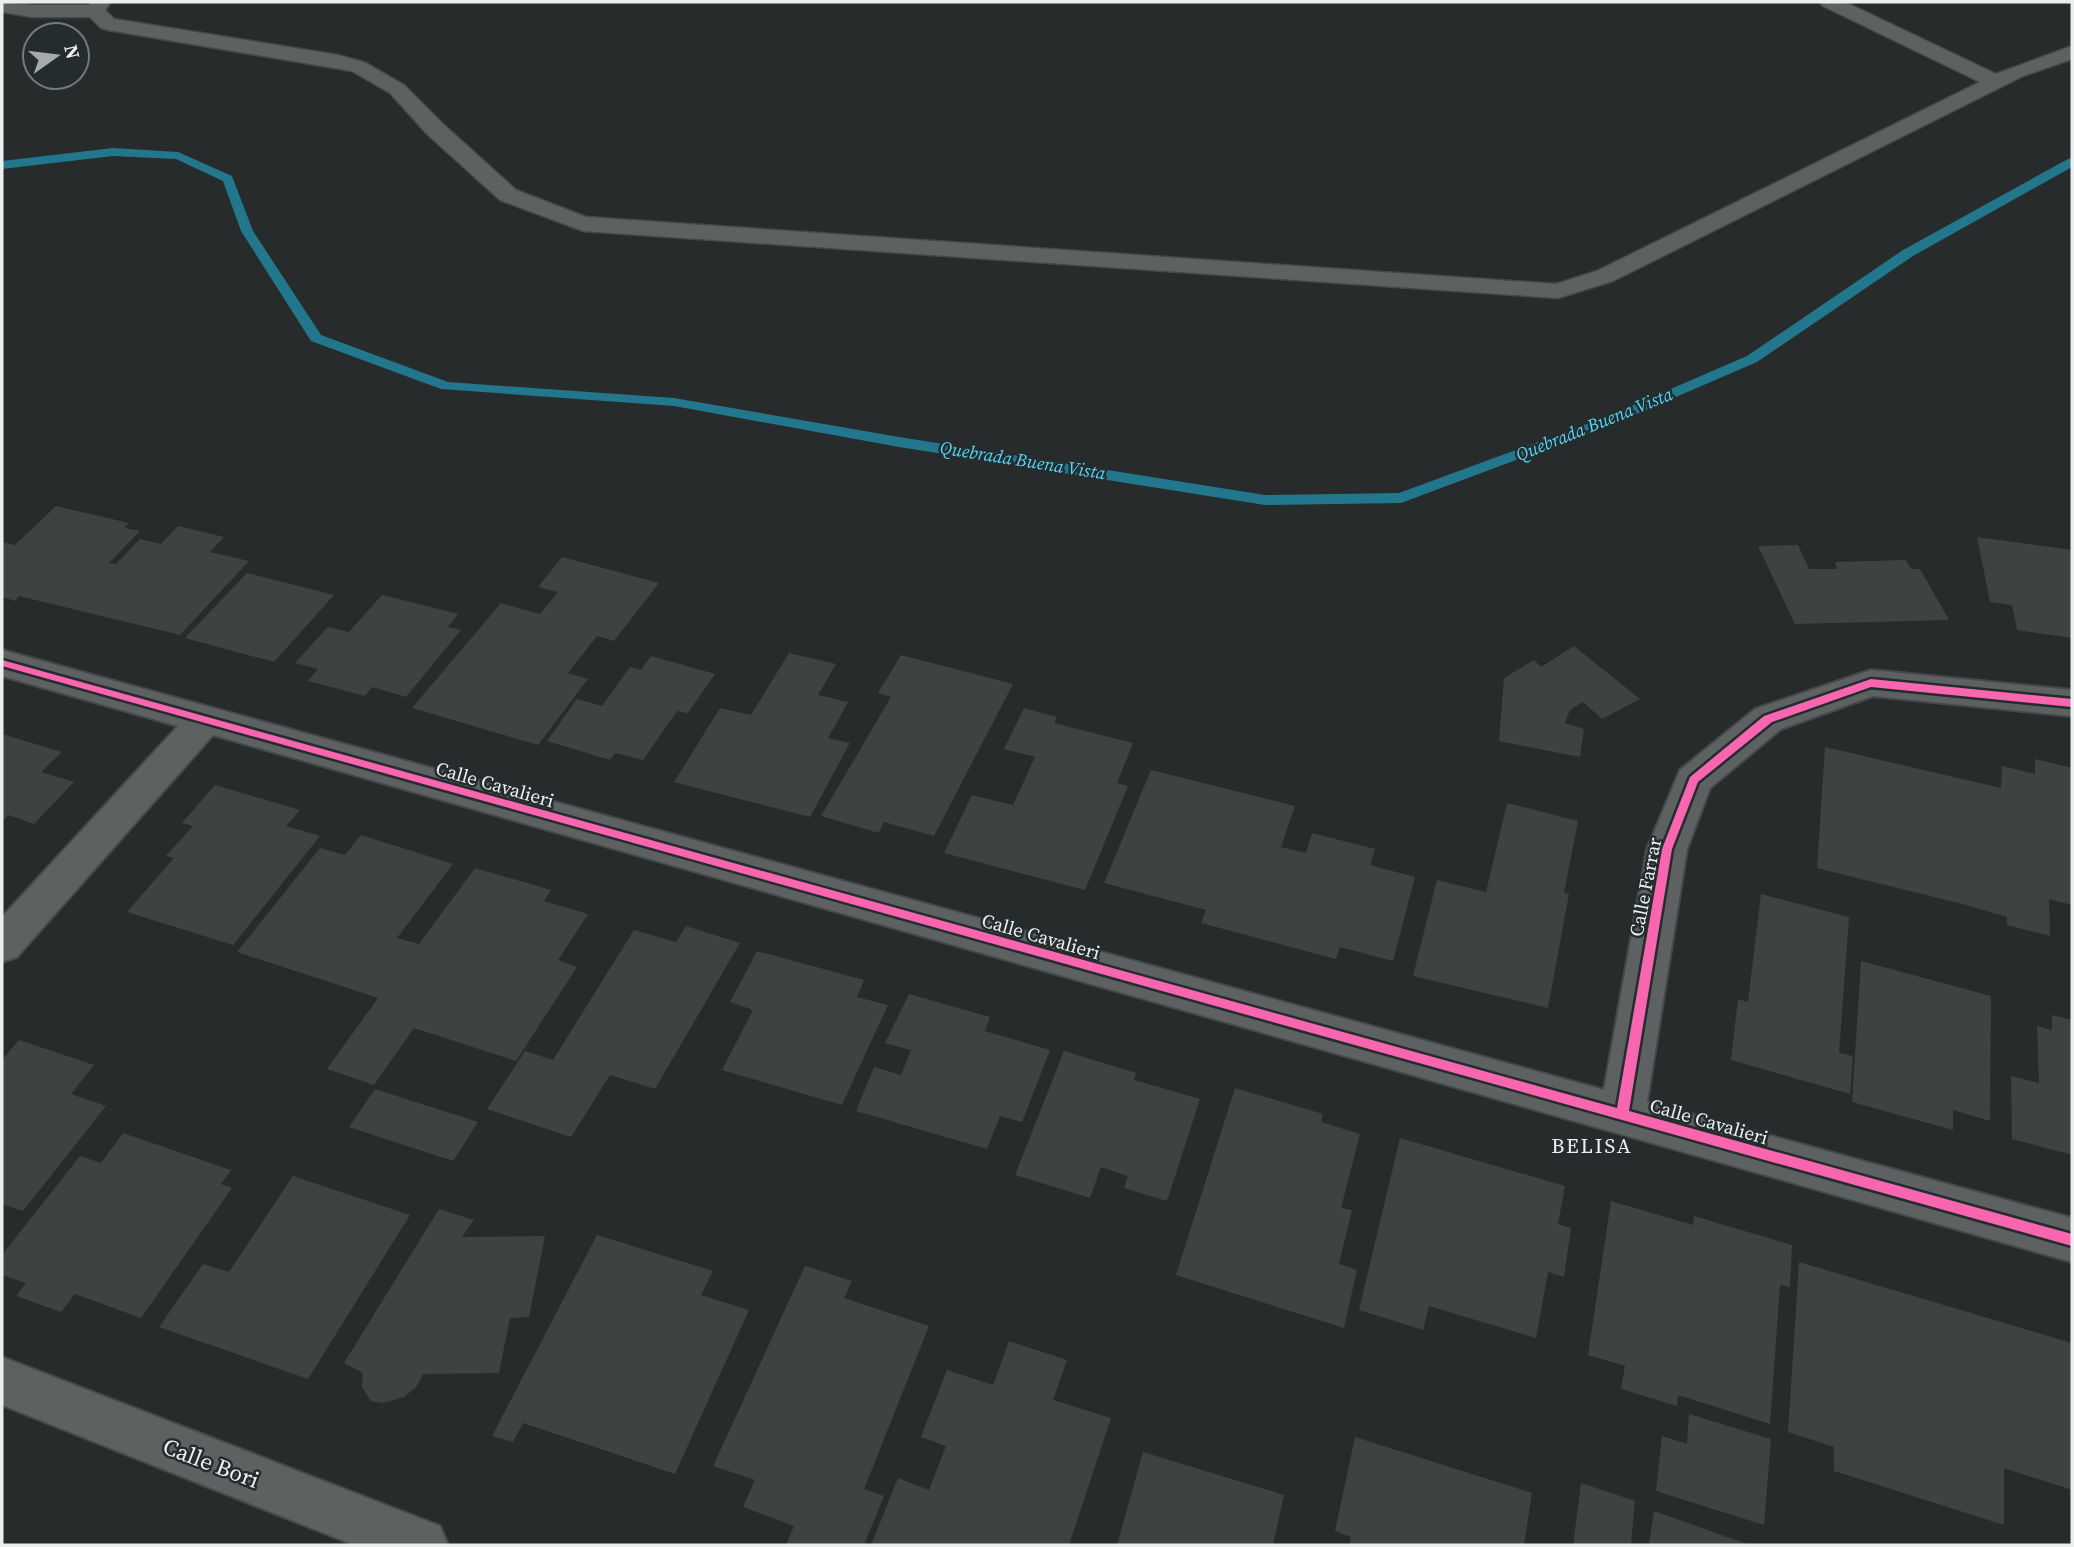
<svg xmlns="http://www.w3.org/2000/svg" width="2074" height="1547" font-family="'Source Serif 4',serif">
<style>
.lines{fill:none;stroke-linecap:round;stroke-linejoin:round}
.stream{fill:#22778c;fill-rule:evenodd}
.building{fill:#3f4243}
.service-casing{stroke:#444848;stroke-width:3}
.minor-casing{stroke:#444848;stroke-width:4}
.service{fill:#5e6162;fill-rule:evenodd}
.minor{fill:#5e6162;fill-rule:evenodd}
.cycleway-casing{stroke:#252c2e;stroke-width:5}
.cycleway{fill:#f766af;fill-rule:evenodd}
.labels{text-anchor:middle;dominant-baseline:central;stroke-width:5;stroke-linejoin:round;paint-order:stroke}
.far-water-label{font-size:18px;font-style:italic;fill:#56d5f5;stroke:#252c2e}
.street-label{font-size:19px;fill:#eaeff0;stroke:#252c2e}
.neighbourhood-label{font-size:21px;letter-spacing:2px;fill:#eaeff0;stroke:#252c2e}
.near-street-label{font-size:23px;fill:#eaeff0;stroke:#252c2e}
</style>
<rect width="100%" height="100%" fill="#272b2c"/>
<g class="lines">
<path class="stream" d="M 113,148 L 178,152 L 232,176 L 253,231 L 321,335 L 448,382 L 674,398 L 899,437 L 1265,495 L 1399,493 L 1608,416 L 1747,356 L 1903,250 L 2068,159 L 2072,158 L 2072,167 L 1913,256 L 1757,362 L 1618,422 L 1401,503 L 1265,505 L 899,447 L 674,406 L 441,389 L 311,341 L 241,231 L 223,181 L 176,159 L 113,156 L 2,169 L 2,161 Z"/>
</g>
<path class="building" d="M 56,506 L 129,523 L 124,528 L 140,531 L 109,563 L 116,564 L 140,539 L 161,544 L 178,526 L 224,537 L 210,552 L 249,561 L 180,635 L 19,596 L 15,601 L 2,597 L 2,542 L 15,545 Z
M 1977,537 L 2072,550 L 2072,638 L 2017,630 L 2012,605 L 1990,602 Z
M 1798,545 L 1809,569 L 1837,569 L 1835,562 L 1906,560 L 1911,569 L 1920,569 L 1949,620 L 1795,624 L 1758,546 Z
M 562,557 L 659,583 L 614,641 L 597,636 L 568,673 L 588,679 L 538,745 L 412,708 L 501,603 L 540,614 L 558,592 L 538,587 Z
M 247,573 L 334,595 L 274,662 L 185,638 Z
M 382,595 L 458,614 L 448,627 L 461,630 L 406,697 L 372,687 L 365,696 L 308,681 L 318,669 L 295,663 L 328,627 L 349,632 Z
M 1574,646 L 1640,699 L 1602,719 L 1583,702 L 1570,710 L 1565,723 L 1584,729 L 1580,757 L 1499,741 L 1504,678 L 1534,660 L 1541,667 Z
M 789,653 L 836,664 L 818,695 L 848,702 L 828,738 L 850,743 L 810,817 L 674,782 L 720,708 L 751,715 Z
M 901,655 L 1013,684 L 934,836 L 884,822 L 879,833 L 821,816 L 891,697 L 878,693 Z
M 651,656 L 715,674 L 688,713 L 677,711 L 643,760 L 615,753 L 610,760 L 547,741 L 577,699 L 602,706 L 630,667 L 641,670 Z
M 1024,708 L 1057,717 L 1054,723 L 1133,743 L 1117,783 L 1128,786 L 1085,890 L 944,853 L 972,795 L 1013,805 L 1035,757 L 1004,749 Z
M 2,734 L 62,752 L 41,772 L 74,782 L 34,824 L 8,815 L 2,822 Z
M 1825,747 L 2001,788 L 2002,766 L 2035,774 L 2035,759 L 2072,768 L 2072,905 L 2049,899 L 2050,936 L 2007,925 L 2007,917 L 1966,905 L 1817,868 Z
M 1151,770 L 1295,806 L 1281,847 L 1306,853 L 1312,833 L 1375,849 L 1370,865 L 1415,877 L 1393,961 L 1340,947 L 1336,959 L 1201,923 L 1206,910 L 1104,883 Z
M 215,785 L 300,810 L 286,826 L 320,836 L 233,945 L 127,912 L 174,858 L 166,856 L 193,826 L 182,823 Z
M 1507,803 L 1578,821 L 1564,893 L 1569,894 L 1548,1008 L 1413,976 L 1437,880 L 1486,892 Z
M 361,835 L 453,864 L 397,938 L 419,944 L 475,868 L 551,890 L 544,901 L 588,914 L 558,960 L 577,967 L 516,1061 L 414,1028 L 374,1085 L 327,1069 L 378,998 L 237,952 L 320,848 L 345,855 Z
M 1761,894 L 1849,917 L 1839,1053 L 1853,1056 L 1850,1094 L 1731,1060 L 1738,999 L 1748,1002 Z
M 686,926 L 740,943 L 655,1089 L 610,1075 L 571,1137 L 487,1109 L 525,1051 L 553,1060 L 634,930 L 676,942 Z
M 757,951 L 864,980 L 857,997 L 888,1005 L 842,1105 L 722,1070 L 753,1010 L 730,1002 Z
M 1861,961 L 1991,996 L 1990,1121 L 1953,1110 L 1953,1130 L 1852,1102 Z
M 909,994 L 990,1017 L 985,1031 L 1050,1050 L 1022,1122 L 1000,1116 L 987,1149 L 856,1111 L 874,1067 L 901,1075 L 911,1050 L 885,1043 Z
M 2052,1015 L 2072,1020 L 2072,1155 L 2012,1139 L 2011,1076 L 2039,1083 L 2037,1026 L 2052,1030 Z
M 19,1040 L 94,1065 L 71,1094 L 106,1106 L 23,1211 L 2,1204 L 2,1060 Z
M 1064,1051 L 1136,1073 L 1134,1080 L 1200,1099 L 1167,1201 L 1124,1188 L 1128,1176 L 1101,1167 L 1090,1198 L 1015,1175 Z
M 1235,1088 L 1323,1114 L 1321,1122 L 1360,1134 L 1341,1208 L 1352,1210 L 1339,1264 L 1357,1270 L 1344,1328 L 1176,1275 Z
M 375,1089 L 478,1122 L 453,1161 L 349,1127 Z
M 123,1133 L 231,1170 L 221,1184 L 232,1188 L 141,1318 L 75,1294 L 61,1312 L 16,1296 L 26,1283 L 2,1275 L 2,1255 L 80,1156 L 101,1163 Z
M 1400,1138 L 1565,1186 L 1558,1224 L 1571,1228 L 1564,1277 L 1548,1272 L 1536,1338 L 1429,1306 L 1423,1330 L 1359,1310 Z
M 293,1176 L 410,1215 L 308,1379 L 159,1327 L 203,1264 L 229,1272 Z
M 1611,1201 L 1693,1225 L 1694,1216 L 1792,1245 L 1790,1287 L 1780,1285 L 1770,1424 L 1678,1395 L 1677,1406 L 1621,1389 L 1625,1366 L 1588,1355 Z
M 439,1209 L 474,1220 L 462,1237 L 545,1236 L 529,1317 L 510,1318 L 499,1373 L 423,1374 L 416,1387 L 404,1397 L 383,1403 L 371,1401 L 362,1387 L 363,1373 L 344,1363 Z
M 597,1235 L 713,1271 L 701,1295 L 749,1310 L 675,1474 L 523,1423 L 513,1442 L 492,1436 Z
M 1799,1262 L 2072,1343 L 2072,1490 L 2004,1468 L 2004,1525 L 1834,1471 L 1834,1447 L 1788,1432 Z
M 805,1266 L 852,1281 L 844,1298 L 929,1326 L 864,1489 L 884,1496 L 864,1545 L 786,1545 L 794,1526 L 743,1507 L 755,1480 L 713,1466 Z
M 1009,1341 L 1067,1360 L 1053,1400 L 1111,1418 L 1069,1545 L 871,1545 L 898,1478 L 929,1490 L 946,1446 L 921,1437 L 947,1370 L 993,1385 Z
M 1689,1414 L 1771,1439 L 1764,1525 L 1656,1491 L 1662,1436 L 1687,1444 Z
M 1355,1437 L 1532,1493 L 1524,1545 L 1349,1545 L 1351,1537 L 1335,1531 Z
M 1143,1452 L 1284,1495 L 1273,1545 L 1117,1545 Z
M 1581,1483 L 1635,1501 L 1631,1545 L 1573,1545 Z
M 1654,1511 L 1750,1545 L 1649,1545 Z"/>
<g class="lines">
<defs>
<path id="service" d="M 2,2 L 32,5 L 89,5 L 91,2 L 111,2 L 105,10 L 114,19 L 338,55 L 366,63 L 404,85 L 443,124 L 516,190 L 586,217 L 1556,284 L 1597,271 L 1980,82 L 1823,6 L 1820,2 L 1845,2 L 1996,74 L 2072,46 L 2072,59 L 2023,76 L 1613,281 L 1558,298 L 583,231 L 500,200 L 427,134 L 390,93 L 352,71 L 108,30 L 101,28 L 90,17 L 32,17 L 2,12 Z"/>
<path id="minor" d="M 2,650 L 1604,1090 L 1647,849 L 1680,770 L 1755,709 L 1871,670 L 2072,690 L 2072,716 L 1873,696 L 1781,729 L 1710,788 L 1687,849 L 1647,1102 L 2072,1218 L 2072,1262 L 213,735 L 17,957 L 2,962 L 2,917 L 178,726 L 2,676 Z
M 2,1357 L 440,1526 L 448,1545 L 354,1545 L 2,1405 Z"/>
</defs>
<use href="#service" class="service-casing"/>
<use href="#minor" class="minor-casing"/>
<use href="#service" class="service"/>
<use href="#minor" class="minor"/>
<defs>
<path id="cycleway" d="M 2,660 L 1617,1108 L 1662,849 L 1690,777 L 1764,716 L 1871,679 L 2072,699 L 2072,707 L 1871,687 L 1772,722 L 1698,782 L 1672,849 L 1629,1111 L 2072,1234 L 2072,1246 L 2,666 Z"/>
</defs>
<use href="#cycleway" class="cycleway-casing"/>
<use href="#cycleway" class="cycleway"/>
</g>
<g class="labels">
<g class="far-water-label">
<text transform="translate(1594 424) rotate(-22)">Quebrada Buena Vista</text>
<text transform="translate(1023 460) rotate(9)">Quebrada Buena Vista</text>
</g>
<g class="street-label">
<text transform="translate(495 784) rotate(16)">Calle Cavalieri</text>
<text transform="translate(1645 887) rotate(-79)">Calle Farrar</text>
<text transform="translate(1041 936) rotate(16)">Calle Cavalieri</text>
<text transform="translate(1709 1121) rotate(16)">Calle Cavalieri</text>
</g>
<g class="neighbourhood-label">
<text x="1592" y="1145">BELISA</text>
</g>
<g class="near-street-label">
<text transform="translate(211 1463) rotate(21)">Calle Bori</text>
</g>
</g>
<rect width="2074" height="1547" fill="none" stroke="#eaeff0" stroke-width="7"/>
<g transform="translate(56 56) rotate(76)"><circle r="33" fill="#252c2e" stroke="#747a7c" stroke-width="2"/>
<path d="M0-5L12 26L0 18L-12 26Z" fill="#a6aaab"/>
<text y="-10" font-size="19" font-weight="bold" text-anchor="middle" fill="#eaeff0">N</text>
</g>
</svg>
